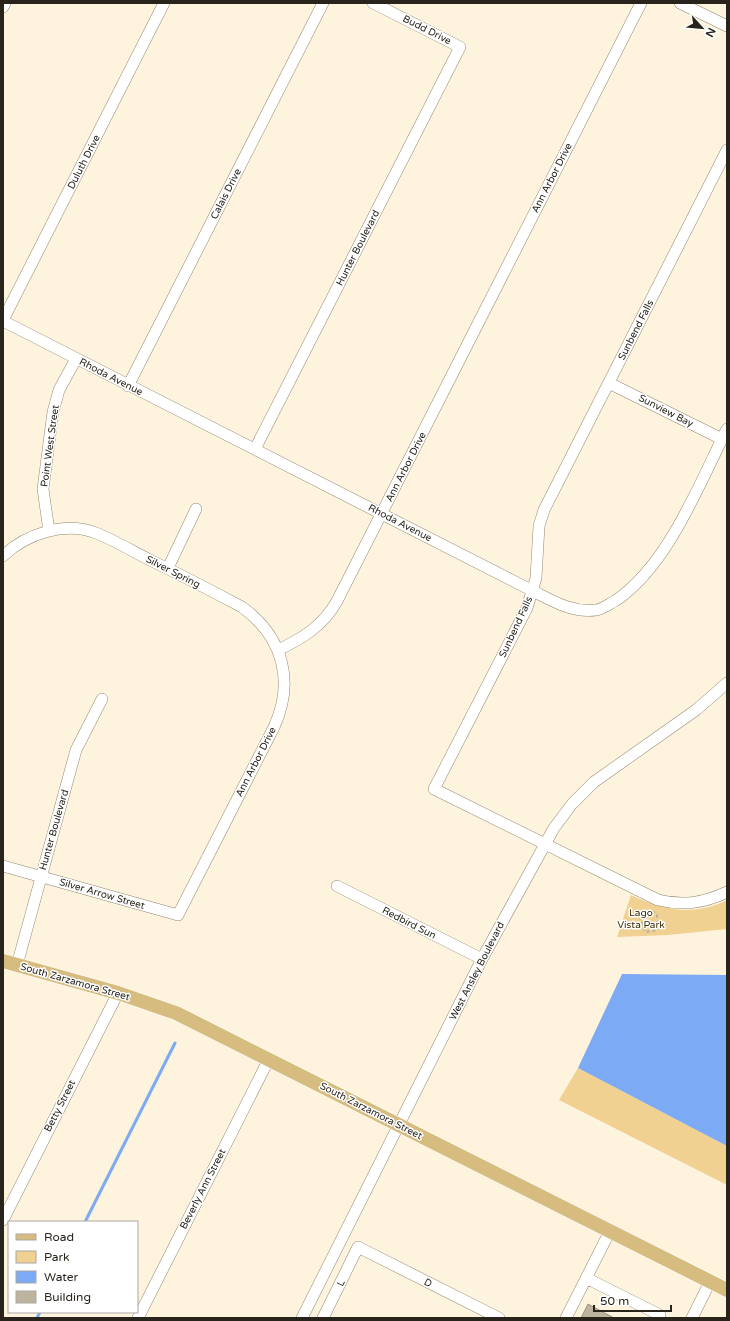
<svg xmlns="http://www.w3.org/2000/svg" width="730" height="1321" font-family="'Varela Round',sans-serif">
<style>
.green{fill:#f0d192}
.water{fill:#7caaf4}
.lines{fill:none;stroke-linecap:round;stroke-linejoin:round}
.stream{stroke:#7caaf4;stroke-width:3}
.building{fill:#beb39e;stroke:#9c917d}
.minor-casing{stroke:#928773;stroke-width:12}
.major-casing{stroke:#fff;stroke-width:15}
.path{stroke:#b8af9d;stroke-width:2;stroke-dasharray:3 3;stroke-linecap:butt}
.minor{stroke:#fff;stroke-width:11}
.major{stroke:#d7bc80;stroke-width:14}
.labels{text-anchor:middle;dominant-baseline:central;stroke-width:3;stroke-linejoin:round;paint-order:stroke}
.street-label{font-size:10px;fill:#28241c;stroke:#fff}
.park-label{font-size:10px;fill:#3c2b02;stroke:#fff}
</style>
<rect width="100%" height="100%" fill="#fef3dc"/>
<path class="green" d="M 631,895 C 662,910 694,917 727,900 L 727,929 L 668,935 L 617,937 Z
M 578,1068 L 727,1146 L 727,1185 L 559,1100 Z"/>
<path class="water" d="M 622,974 L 727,975 L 727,1146 L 578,1068 Z"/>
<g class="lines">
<path class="stream" d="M 85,1222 L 175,1043
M 37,1318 L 40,1312"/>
</g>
<path class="building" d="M 588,1304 L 614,1318 L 581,1318 Z"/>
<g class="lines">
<defs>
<path id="minor" d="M 680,3 L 727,26
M 3,7 L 5,3
M 727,150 L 544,510 L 539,526 L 536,578 L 527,608 L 434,789 L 658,900 C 683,906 704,903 727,892
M 3,320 L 164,3
M 3,321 L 533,591 C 553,601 572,613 596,610 C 603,609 609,604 615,601 C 668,566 699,484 727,429
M 609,383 L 722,439
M 128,386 L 323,3
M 255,449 L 460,47 L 373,3
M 49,531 L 43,489 L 53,412 L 59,390 L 76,359
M 3,556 C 26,534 64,521 96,533 C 114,540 132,551 150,560 C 181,575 212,591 242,607 C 283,637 295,681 274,727 L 178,915 L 3,866
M 168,568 L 196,509
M 278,650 C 303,638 323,626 337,601 L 641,3
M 337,886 L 482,959
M 17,965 L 76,750 L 102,699
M 3,1220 L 118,993
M 586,1278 L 660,1315
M 138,1318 L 269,1059
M 302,1318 L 482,959 L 554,828 L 572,804 L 594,782 L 696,710 L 727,683
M 323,1318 L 358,1247 L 499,1318
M 566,1318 L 610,1231
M 692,1318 L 710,1282"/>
<path id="major" d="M 3,961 L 118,993 L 176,1013 L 727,1290"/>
</defs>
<use href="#minor" class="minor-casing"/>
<use href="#major" class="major-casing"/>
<path class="path" d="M 652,911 L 657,915 L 658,930 L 645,932 L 640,916 L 641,914 Z"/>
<use href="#minor" class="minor"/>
<use href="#major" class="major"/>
</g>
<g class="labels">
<g class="street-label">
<text transform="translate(427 30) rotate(27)">Budd Drive</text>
<text transform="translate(84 162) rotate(-63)">Duluth Drive</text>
<text transform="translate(552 178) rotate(-63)">Ann Arbor Drive</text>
<text transform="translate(226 194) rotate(-63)">Calais Drive</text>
<text transform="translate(358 248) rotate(-63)">Hunter Boulevard</text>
<text transform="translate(636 330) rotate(-63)">Sunbend Falls</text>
<text transform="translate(111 377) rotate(27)">Rhoda Avenue</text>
<text transform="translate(666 411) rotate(27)">Sunview Bay</text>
<text transform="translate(50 446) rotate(-82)">Point West Street</text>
<text transform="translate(406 467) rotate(-63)">Ann Arbor Drive</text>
<text transform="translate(400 523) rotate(27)">Rhoda Avenue</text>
<text transform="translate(173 572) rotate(27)">Silver Spring</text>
<text transform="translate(516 627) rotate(-65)">Sunbend Falls</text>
<text transform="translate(256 762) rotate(-63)">Ann Arbor Drive</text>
<text transform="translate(54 830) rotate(-74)">Hunter Boulevard</text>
<text transform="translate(102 894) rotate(16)">Silver Arrow Street</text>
<text transform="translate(409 923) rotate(27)">Redbird Sun</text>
<text transform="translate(477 971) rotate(-63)">West Ansley Boulevard</text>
<text transform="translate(75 982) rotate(16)">South Zarzamora Street</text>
<text transform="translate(60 1106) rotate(-63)">Betty Street</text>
<text transform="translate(371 1111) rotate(27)">South Zarzamora Street</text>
<text transform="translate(203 1189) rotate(-63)">Beverly Ann Street</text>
<text transform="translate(341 1283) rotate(-64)">L</text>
<text transform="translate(428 1283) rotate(27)">D</text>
</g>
<g class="park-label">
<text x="641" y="913">Lago<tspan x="641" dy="12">Vista Park</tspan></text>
</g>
</g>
<rect width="730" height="1321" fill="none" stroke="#28241c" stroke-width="8"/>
<rect x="8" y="1221" width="130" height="92" fill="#ffffff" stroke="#a9a7a4"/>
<rect x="16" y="1234" width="20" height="6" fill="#d7bc80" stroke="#a9a7a4"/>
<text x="44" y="1241" font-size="12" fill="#28241c">Road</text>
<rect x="16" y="1251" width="20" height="12" fill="#f0d192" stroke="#a9a7a4"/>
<text x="44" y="1261" font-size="12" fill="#28241c">Park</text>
<rect x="16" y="1271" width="20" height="12" fill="#7caaf4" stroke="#a9a7a4"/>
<text x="44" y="1281" font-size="12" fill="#28241c">Water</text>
<rect x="16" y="1291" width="20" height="12" fill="#beb39e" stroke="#a9a7a4"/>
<text x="44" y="1301" font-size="12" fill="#28241c">Building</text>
<g transform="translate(702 28) rotate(117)" stroke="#ffffff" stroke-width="3" paint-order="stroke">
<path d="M0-3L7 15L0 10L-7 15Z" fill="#28241c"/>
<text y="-6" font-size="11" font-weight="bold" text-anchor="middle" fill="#28241c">N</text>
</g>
<path d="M594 1305v6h77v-6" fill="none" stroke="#28241c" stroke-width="2"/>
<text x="600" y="1305" font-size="12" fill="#28241c" stroke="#ffffff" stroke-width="3" paint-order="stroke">50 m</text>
</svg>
